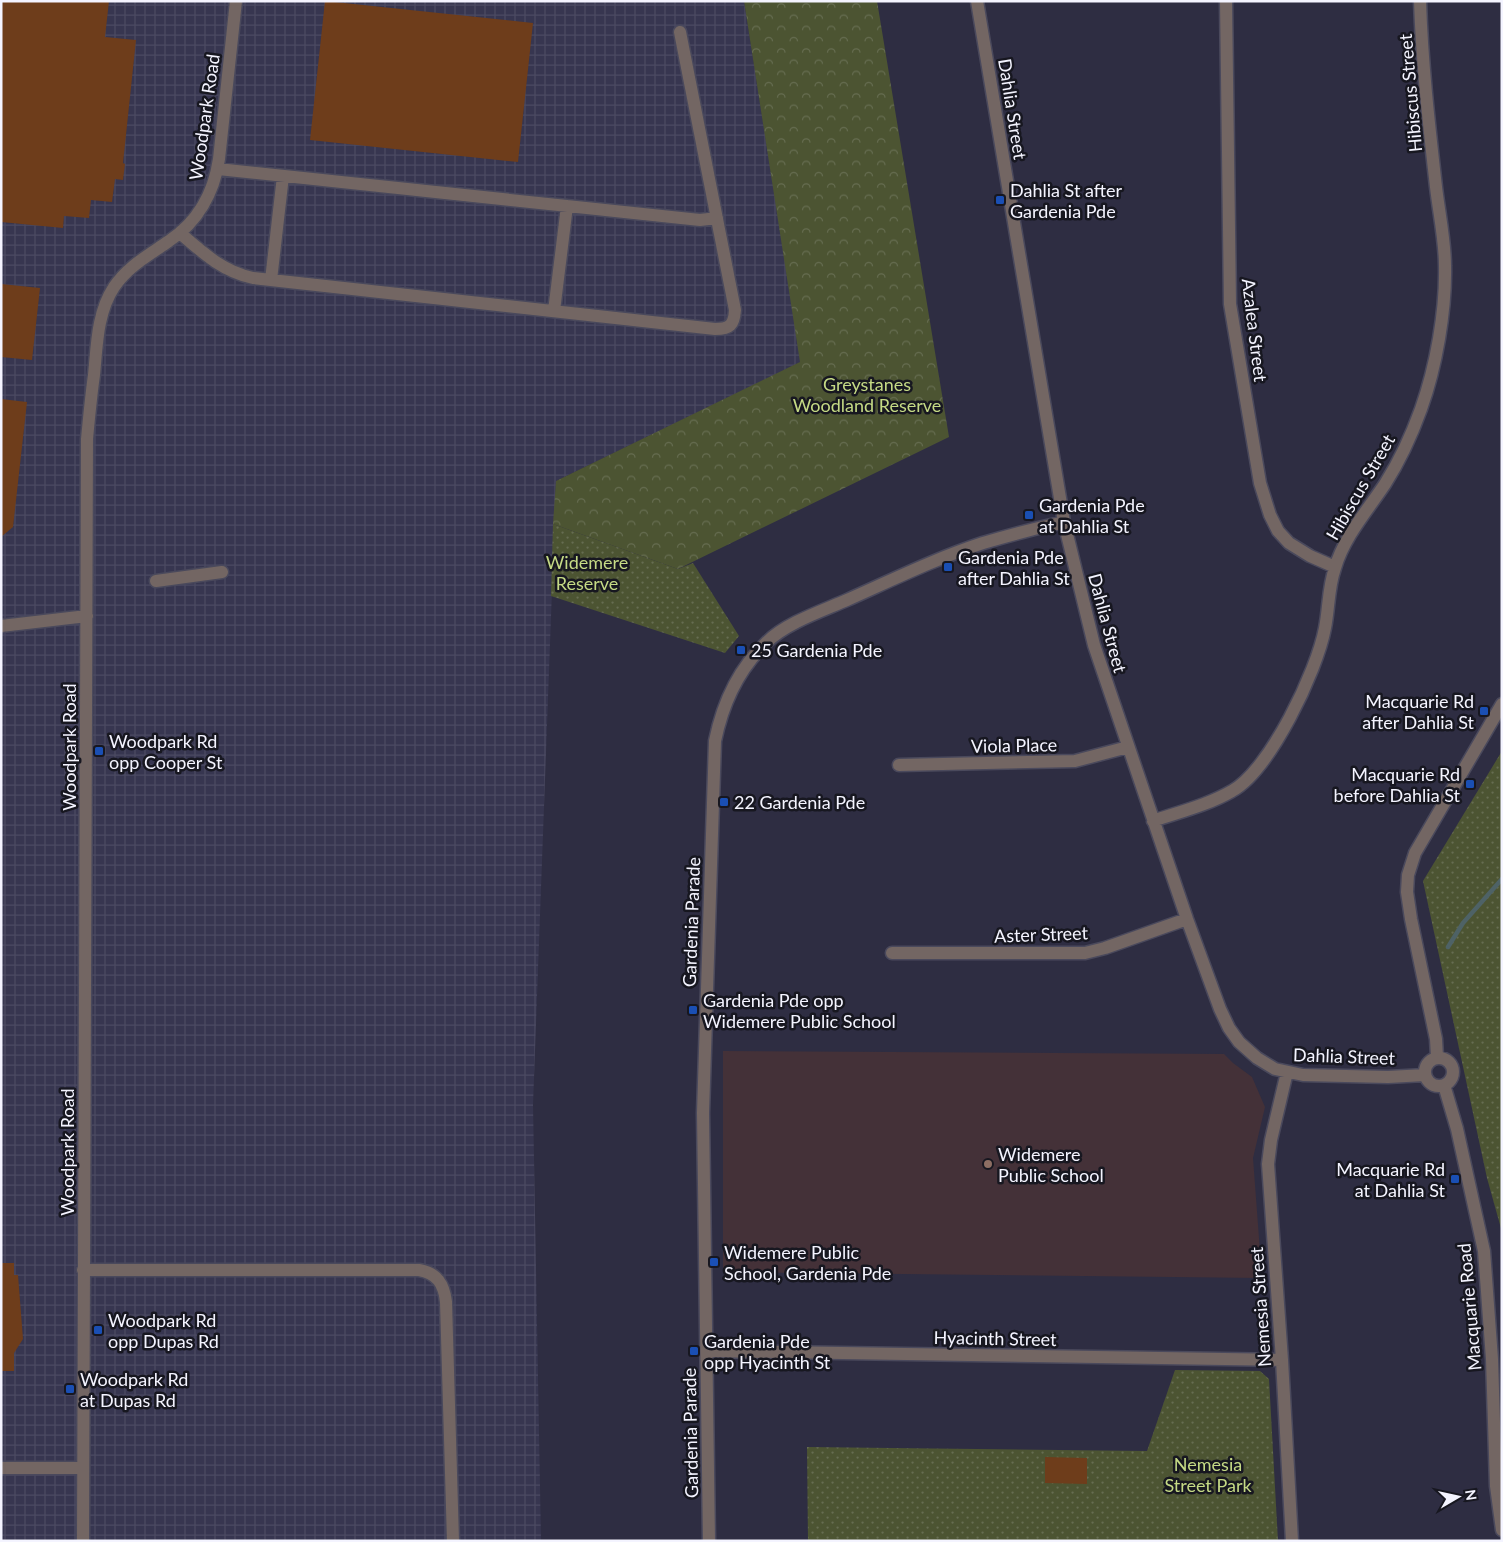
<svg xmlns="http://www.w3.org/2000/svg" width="1503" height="1542" font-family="Lato,sans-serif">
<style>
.industrial{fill:url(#industrial-grid)}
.education{fill:#443138}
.forest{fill:url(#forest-crowns)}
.park{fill:url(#park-dots)}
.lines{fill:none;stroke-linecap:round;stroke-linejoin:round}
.stream{stroke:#4e6266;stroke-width:4.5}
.building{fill:#6e3d1b}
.minor-casing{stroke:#4a495c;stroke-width:15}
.minor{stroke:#736663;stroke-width:12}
.transit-dot{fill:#1a4fb4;stroke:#171720;stroke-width:2}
.education-dot{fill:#8d6e63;stroke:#171720;stroke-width:2}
.labels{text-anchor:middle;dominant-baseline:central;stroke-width:5;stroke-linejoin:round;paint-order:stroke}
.street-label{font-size:18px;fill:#f4f4ff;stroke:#171720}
.poi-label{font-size:18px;fill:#f4f4ff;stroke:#171720;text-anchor:start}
.park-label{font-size:18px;fill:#c5da85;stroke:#171720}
</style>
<defs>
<pattern id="industrial-grid" width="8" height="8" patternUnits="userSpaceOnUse" patternTransform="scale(1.25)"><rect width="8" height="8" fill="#373650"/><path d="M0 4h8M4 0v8" fill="none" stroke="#4b4a62"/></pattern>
<pattern id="forest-crowns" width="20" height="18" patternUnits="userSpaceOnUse" patternTransform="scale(1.25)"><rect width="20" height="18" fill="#4c5432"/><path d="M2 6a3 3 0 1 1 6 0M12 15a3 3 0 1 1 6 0" fill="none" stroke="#666d51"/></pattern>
<pattern id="park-dots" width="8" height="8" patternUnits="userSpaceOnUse" patternTransform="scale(1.25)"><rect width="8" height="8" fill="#4c5432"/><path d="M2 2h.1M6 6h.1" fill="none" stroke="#666d51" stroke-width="1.8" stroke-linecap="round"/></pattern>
</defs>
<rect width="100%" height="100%" fill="#2e2d42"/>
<path class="industrial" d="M 1,1 L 744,1 L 801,362 L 556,481 L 533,1105 L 541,1541 L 1,1541 Z"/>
<path class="education" d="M 723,1051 L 1224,1054 L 1233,1063 L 1252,1077 L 1265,1107 L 1253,1158 L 1262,1278 L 723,1272 Z"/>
<path class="forest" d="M 744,1 L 877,1 L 949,437 L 678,569 L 553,524 L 556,481 L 800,362 Z"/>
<path class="park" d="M 553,524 L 678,569 L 693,563 L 739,636 L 725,653 L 551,596 Z
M 1502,751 L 1502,1232 L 1487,1178 L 1423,881 Z
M 1175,1370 L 1260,1371 L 1269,1379 L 1278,1541 L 808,1541 L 807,1447 L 1147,1451 Z"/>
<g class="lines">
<path class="stream" d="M 1448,947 L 1463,923 L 1502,879"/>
</g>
<path class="building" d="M 1,1 L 109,1 L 105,37 L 136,40 L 123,163 L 125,164 L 123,180 L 115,179 L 112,202 L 91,200 L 89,218 L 64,216 L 63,228 L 1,222 Z
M 325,1 L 533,23 L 518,162 L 310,140 Z
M 1,284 L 40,288 L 32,360 L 1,357 Z
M 1,399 L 27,402 L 13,527 L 1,537 Z
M 1,1263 L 14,1263 L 14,1275 L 18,1275 L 23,1339 L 14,1353 L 14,1371 L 1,1371 Z
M 1045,1457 L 1087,1458 L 1087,1484 L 1045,1483 Z"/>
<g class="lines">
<defs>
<path id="minor" d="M 977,1 L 1064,522 L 1094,645 L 1187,919 L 1220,1009 L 1229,1028 L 1239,1042 L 1257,1058 L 1275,1069 L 1303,1075 L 1388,1077 L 1425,1075
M 1226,1 L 1230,304 L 1260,483 L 1270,515 L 1278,531 L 1289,543 L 1310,556 L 1335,567
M 218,169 L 700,220 L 717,218
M 180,233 C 203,253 222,271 253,278 L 715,329 C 730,329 734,325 735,310 L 680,32
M 271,280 L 283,176
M 554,311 L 567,206
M 156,581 L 222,572
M 1,626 L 87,616
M 899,765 L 1075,761 L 1128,747
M 1153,821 C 1179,812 1208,805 1232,791 C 1270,770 1317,671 1325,628 C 1329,608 1328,588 1335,568 C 1344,537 1367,511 1385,484 C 1399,462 1412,434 1421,409 C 1436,367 1446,311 1445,266 C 1445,240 1439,213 1436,187 C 1429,125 1422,64 1420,1
M 892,953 L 1085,953 L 1105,948 L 1187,919
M 1437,1057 L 1436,1039 L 1411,919 L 1407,892 L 1408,875 L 1415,853 L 1502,704
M1425 1072a14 14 0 1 1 28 0a14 14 0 1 1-28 0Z
M 1287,1072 L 1271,1140 L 1268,1164 L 1282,1360 L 1292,1541
M 1444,1085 L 1457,1129 L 1484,1251 L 1492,1359 L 1496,1486 L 1502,1530
M 83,1270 L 419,1270 C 437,1273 444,1284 446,1302 L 453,1541
M 707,1351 L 1282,1360
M 1,1468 L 82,1468
M 83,1541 L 87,439 C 89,418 91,396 94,375 C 97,345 97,313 114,287 C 128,266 149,255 169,241 C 198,222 214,192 219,159 L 236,1
M 709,1541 L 703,1113 L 715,741 C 723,702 738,669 767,642 C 786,623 822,611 847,600 C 892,580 937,558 983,543 C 1010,535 1037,528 1064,522"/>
</defs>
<use href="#minor" class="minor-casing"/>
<use href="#minor" class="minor"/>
</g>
<g class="transit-dot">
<rect x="995" y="195" width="10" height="10" rx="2.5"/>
<rect x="1024" y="510" width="10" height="10" rx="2.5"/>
<rect x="943" y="562" width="10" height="10" rx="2.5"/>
<rect x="736" y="645" width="10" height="10" rx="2.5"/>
<rect x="1479" y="706" width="10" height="10" rx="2.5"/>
<rect x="94" y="746" width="10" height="10" rx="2.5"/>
<rect x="1465" y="779" width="10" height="10" rx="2.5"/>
<rect x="719" y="797" width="10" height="10" rx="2.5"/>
<rect x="688" y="1005" width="10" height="10" rx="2.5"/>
<rect x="1450" y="1174" width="10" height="10" rx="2.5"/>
<rect x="709" y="1257" width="10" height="10" rx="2.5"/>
<rect x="93" y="1325" width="10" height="10" rx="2.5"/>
<rect x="689" y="1346" width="10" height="10" rx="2.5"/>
<rect x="65" y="1384" width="10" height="10" rx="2.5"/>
</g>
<circle class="education-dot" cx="988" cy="1164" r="5"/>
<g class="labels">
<g class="street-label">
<text transform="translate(1410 93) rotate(-95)">Hibiscus Street</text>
<text transform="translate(1013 109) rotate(81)">Dahlia Street</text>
<text transform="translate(204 117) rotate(-82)">Woodpark Road</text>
<text transform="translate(1255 330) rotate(83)">Azalea Street</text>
<text transform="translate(1360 487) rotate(-60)">Hibiscus Street</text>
<text transform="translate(1108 623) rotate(75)">Dahlia Street</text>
<text transform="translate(1014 745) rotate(-1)">Viola Place</text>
<text transform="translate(69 747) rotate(-90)">Woodpark Road</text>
<text transform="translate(691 922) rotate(-88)">Gardenia Parade</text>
<text transform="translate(1041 934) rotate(-2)">Aster Street</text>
<text transform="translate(1344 1056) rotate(2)">Dahlia Street</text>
<text transform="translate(67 1152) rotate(-90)">Woodpark Road</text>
<text transform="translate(1260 1307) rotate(-94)">Nemesia Street</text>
<text transform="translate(1469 1307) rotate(-95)">Macquarie Road</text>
<text transform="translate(995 1338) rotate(1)">Hyacinth Street</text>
<text transform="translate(690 1433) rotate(-91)">Gardenia Parade</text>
</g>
<g class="poi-label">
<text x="1010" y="190">Dahlia St after<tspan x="1010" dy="21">Gardenia Pde</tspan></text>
<text x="1039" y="505">Gardenia Pde<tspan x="1039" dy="21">at Dahlia St</tspan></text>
<text x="958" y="557">Gardenia Pde<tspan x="958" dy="21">after Dahlia St</tspan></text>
<text x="751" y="650">25 Gardenia Pde</text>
<text x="1474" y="701" text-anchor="end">Macquarie Rd<tspan x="1474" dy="21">after Dahlia St</tspan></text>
<text x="109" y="741">Woodpark Rd<tspan x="109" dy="21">opp Cooper St</tspan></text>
<text x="1460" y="774" text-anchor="end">Macquarie Rd<tspan x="1460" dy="21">before Dahlia St</tspan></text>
<text x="734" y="802">22 Gardenia Pde</text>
<text x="703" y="1000">Gardenia Pde opp<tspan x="703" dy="21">Widemere Public School</tspan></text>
<text x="998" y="1154">Widemere<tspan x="998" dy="21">Public School</tspan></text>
<text x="1445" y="1169" text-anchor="end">Macquarie Rd<tspan x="1445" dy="21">at Dahlia St</tspan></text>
<text x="724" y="1252">Widemere Public<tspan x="724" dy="21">School, Gardenia Pde</tspan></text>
<text x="108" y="1320">Woodpark Rd<tspan x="108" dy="21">opp Dupas Rd</tspan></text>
<text x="704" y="1341">Gardenia Pde<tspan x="704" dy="21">opp Hyacinth St</tspan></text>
<text x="80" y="1379">Woodpark Rd<tspan x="80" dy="21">at Dupas Rd</tspan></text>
</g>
<g class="park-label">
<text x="867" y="384">Greystanes<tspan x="867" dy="21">Woodland Reserve</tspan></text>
<text x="587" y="562">Widemere<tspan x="587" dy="21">Reserve</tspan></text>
<text x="1208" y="1464">Nemesia<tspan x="1208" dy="21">Street Park</tspan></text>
</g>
</g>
<rect width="1503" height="1542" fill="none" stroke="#f4f4ff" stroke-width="5"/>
<g transform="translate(1458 1497) rotate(81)" stroke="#171720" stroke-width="4" paint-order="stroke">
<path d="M0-4L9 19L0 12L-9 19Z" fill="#f4f4ff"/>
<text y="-8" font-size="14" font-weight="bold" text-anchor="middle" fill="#f4f4ff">N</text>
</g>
</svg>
